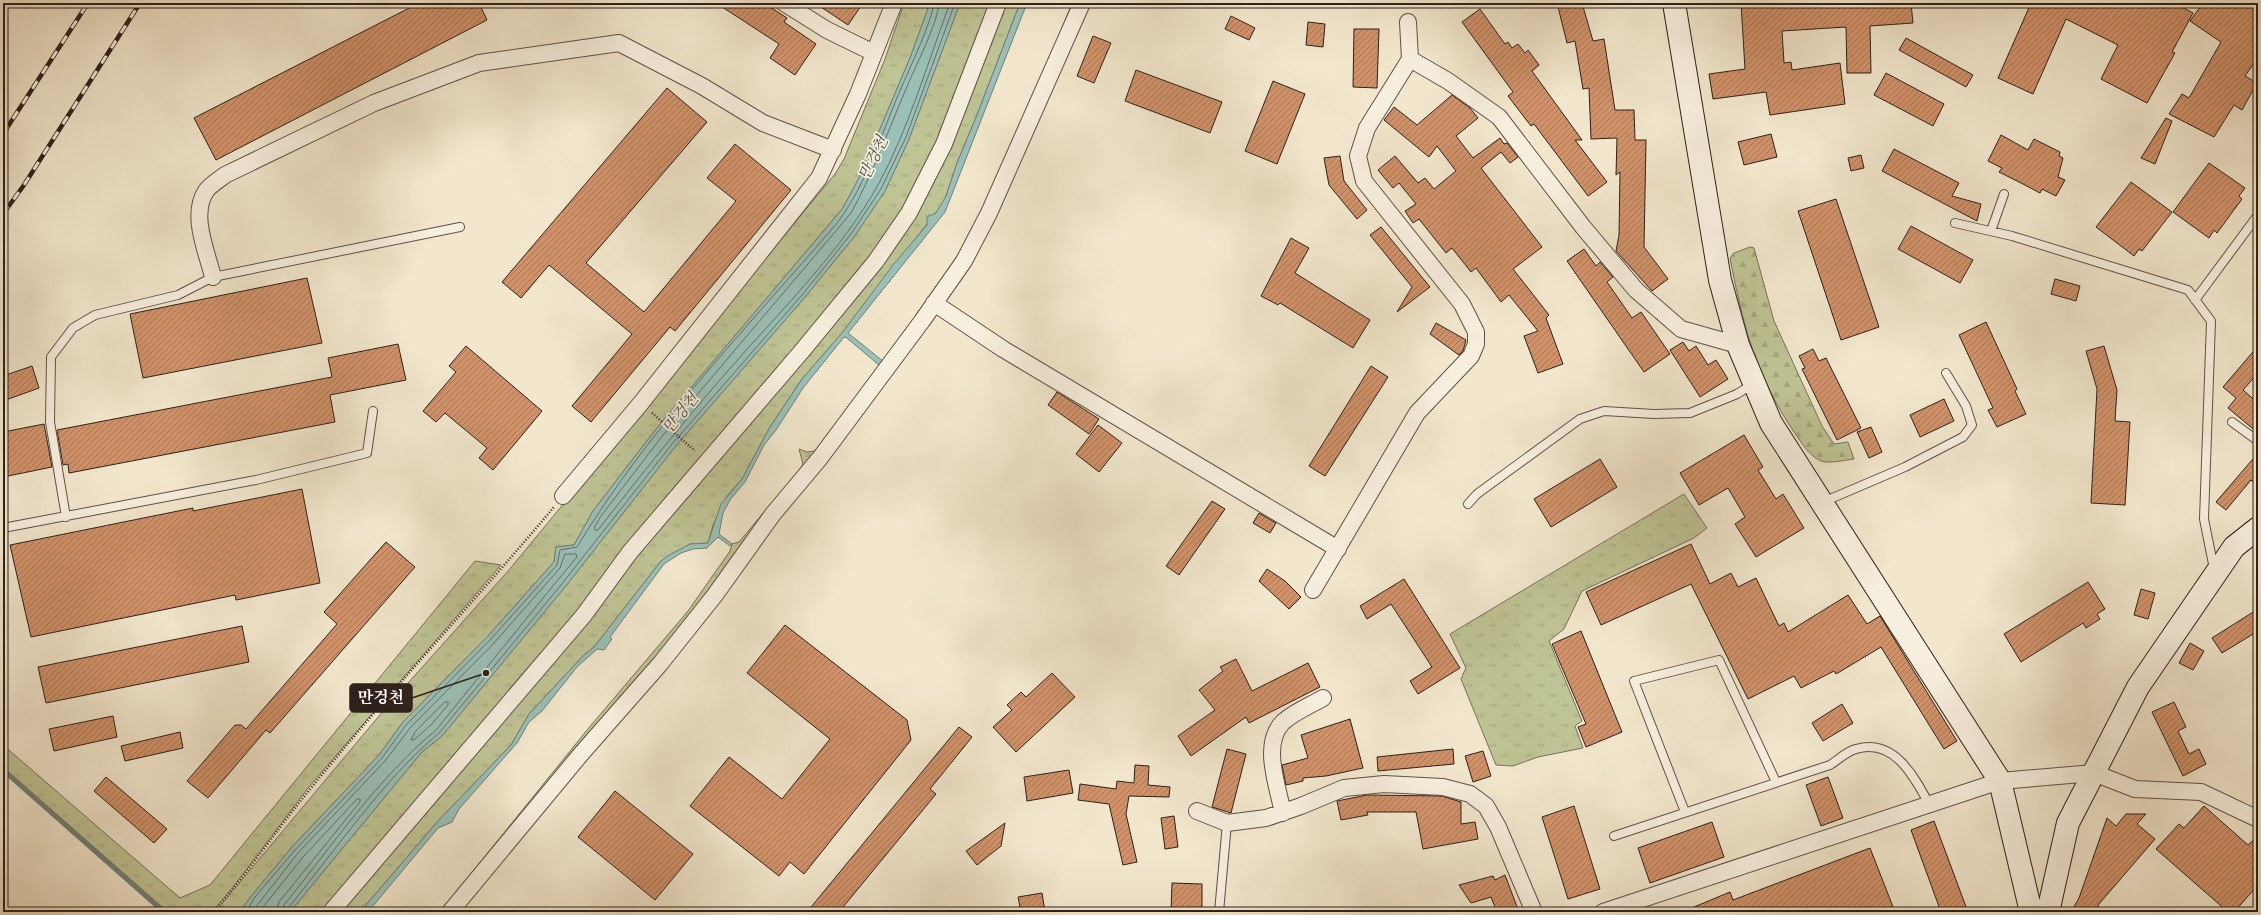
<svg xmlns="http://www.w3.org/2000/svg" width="2261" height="915" font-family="'IM FELL French Canon','Noto Serif KR',serif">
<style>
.grass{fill:url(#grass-tufts);stroke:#767258}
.forest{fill:url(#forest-firs);stroke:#767258}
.water{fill:#9bc0b7;stroke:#6f8079}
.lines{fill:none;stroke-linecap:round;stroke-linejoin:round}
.shore{stroke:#647069;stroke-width:1}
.stream{stroke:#6f8079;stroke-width:5}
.building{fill:url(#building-hatch);stroke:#2d211b}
.lane-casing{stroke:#5e5248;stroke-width:10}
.street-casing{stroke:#5e5248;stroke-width:18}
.secondary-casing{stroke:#2d211b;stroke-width:24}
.path{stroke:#2d211b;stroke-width:2.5;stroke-dasharray:1 2;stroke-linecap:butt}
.lane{stroke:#f7efde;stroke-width:8}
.street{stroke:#f7efde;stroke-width:16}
.secondary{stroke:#f7efde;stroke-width:22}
.rail-casing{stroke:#2d211b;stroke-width:4.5}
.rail{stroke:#f7efde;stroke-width:3;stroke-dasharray:9;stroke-linecap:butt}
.labels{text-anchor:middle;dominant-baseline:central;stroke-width:3.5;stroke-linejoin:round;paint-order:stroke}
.water-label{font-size:16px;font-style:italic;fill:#4e514a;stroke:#f7efde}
.leader{fill:none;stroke:#2d211b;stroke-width:1.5}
.callout-dot{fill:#2d211b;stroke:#f7efde;stroke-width:1.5}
.callout{fill:#2d211b;stroke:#2d211b;stroke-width:1.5}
.callout-label{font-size:16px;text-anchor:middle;font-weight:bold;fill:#fff}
</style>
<defs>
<pattern id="grass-tufts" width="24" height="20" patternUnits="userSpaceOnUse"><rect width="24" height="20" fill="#bfc495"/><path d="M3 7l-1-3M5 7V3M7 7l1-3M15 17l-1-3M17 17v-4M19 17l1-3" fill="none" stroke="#a4a880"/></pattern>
<pattern id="forest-firs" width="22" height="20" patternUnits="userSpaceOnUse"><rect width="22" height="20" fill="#bfc495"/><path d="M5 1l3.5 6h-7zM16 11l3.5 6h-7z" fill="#a4a880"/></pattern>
<pattern id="building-hatch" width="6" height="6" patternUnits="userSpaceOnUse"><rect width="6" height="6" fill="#d1926a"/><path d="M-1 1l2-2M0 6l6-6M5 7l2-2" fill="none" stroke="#aa7756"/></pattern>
</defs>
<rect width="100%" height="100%" fill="#f2e7cd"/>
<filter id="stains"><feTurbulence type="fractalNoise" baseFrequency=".005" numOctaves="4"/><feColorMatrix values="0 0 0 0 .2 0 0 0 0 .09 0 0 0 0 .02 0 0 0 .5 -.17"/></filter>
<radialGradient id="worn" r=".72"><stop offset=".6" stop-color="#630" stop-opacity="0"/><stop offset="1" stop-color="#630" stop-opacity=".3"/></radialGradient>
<path class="grass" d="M 904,3 L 930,3 L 910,58 L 861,174 L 843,208 L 656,429 L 593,511 L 574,545 L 556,547 L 554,562 L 488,636 L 403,722 L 379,755 L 292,847 L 252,895 L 240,912 L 215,912 L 384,710 L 509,570 L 835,174 L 844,159 L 885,59 Z
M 960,3 L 995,3 L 908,212 L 329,912 L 290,912 L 421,753 L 442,736 L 565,587 L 675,447 L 805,297 L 854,237 L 885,191 L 909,139 Z
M 1001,3 L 1020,3 L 977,115 L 957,163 L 946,196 L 941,206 L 842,333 L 802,379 L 770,427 L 742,479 L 727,496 L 713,525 L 708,543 L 690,544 L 661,561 L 594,647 L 583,656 L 529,714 L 511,745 L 438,821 L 360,912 L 334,912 L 911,214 Z
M 1072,3 L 1077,3 L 997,191 L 935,298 L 784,492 L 744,540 L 686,621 L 446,912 L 440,912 L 587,730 L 688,611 L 730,551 L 732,544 L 739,542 L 799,470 L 803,464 L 799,449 L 807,452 L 815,451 L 941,283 L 981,216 L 1031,106 Z
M 1684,494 L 1707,528 L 1694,538 L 1582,591 L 1564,629 L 1549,641 L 1582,721 L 1575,726 L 1583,748 L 1538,757 L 1513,766 L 1496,765 L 1461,679 L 1466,668 L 1450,634 Z
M 475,561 L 501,565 L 308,788 L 231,890 L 212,912 L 168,912 L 3,767 L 3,745 L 180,898 L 210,885 Z"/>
<path class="forest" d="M 1750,247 L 1754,248 L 1774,321 L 1822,426 L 1834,444 L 1848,442 L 1854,459 C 1845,460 1829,464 1821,461 C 1808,455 1802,443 1794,432 C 1755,374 1743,325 1730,258 L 1734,253 Z"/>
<path class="water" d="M 930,3 L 960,3 L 909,139 L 885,191 L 854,237 L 805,297 L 675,447 L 565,587 L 442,736 L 421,753 L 290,912 L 240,912 L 252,895 L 292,847 L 379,755 L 403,722 L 488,636 L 554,562 L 556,547 L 574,545 L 593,511 L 656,429 L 843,208 L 861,174 L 910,58 Z
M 1020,3 L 1027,3 L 945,212 L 848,333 L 884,362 L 880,366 L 847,338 L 844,337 L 803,388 L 776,430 L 764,445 L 745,482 L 730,500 L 723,513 L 719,534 L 732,544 L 730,546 L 718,537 L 707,548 L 693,549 L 681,553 L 664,564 L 610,637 L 612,639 L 604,650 L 597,649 L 577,667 L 542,711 L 529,722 L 517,743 L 459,809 L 452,822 L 438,828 L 368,912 L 360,912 L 438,821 L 511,745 L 529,714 L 583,656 L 594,647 L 661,561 L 671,554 L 690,544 L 708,543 L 721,504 L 742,479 L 770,427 L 802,379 L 842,333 L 893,265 L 927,225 L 927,217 L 936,213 L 946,196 L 957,163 L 977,115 Z"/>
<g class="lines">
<path class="shore" d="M 939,3 C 938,23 914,69 906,89 C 888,131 873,173 851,213 L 663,435 L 601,516 L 594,528 L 595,530 L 598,530 C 644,471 691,412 741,356 C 789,302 842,249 878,185 C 909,128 927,64 950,3
M 445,702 L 448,702 L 448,705 L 431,725 L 414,740 L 411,740 L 415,732 Z
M 246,912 L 255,897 L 295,850 L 382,758 L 406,725 L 491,639 L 557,565 L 560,550 L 577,547 C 649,428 748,327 838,222 C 868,181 882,132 902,86 C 911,65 931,24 934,3
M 252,912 L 298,853 L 385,761 L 410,728 L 494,643 L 560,568 L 565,554 L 576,554 L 577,557 L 557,581 L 436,730 C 378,778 332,846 284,905 L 282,912
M 259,912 L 303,857 L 357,799 L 360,799 L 360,802 L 279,902 L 276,912
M 287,912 L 288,908 C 336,850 382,781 439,733 L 561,585 L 672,444 L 802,295 L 851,234 L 881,189 L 906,137 L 955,3"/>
<path class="stream" d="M 3,770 L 164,912"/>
</g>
<path class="building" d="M 419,3 L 479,3 L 487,20 L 216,160 L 194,118 Z
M 716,3 L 764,3 L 787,18 L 784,22 L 816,44 L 795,75 L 770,58 L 779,44 Z
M 815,3 L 863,3 L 848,25 Z
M 1557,3 L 1582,3 L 1593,41 L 1604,39 L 1615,110 L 1634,110 L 1635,140 L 1646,140 L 1644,247 L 1668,279 L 1652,291 L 1616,251 L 1619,235 L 1620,172 L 1616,175 L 1617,138 L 1591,139 L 1589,88 L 1583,89 L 1575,41 L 1567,43 Z
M 1741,3 L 1911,3 L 1913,23 L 1870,26 L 1871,73 L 1847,73 L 1846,27 L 1782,31 L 1784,63 L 1791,62 L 1792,70 L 1840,63 L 1845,104 L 1770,115 L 1766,92 L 1713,99 L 1709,74 L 1745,69 Z
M 2031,3 L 2174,3 L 2193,13 L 2172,52 L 2175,53 L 2147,103 L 2101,79 L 2118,45 L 2066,19 L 2033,94 L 1998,78 Z
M 2203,3 L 2258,3 L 2258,57 L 2245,76 L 2257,83 L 2242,110 L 2234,105 L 2214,137 L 2169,114 L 2182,94 L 2189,98 L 2221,42 L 2190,21 Z
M 1480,9 L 1505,44 L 1508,42 L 1512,48 L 1518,44 L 1525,53 L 1528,50 L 1539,65 L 1532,71 L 1582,140 L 1575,140 L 1607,182 L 1588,196 L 1534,124 L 1531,126 L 1508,96 L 1513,92 L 1462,22 Z
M 1231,16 L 1255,28 L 1249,40 L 1225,29 Z
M 1308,22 L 1325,24 L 1323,47 L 1306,45 Z
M 1354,29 L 1379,29 L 1377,88 L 1353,87 Z
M 1093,36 L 1111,43 L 1094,83 L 1077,76 Z
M 1906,38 L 1973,75 L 1966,87 L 1899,50 Z
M 1136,70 L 1222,102 L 1210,133 L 1125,101 Z
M 1886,73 L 1944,104 L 1933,126 L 1874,95 Z
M 1273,81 L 1305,94 L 1277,164 L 1245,151 Z
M 667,88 L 707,122 L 586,263 L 644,312 L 736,201 L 707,178 L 735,144 L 791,190 L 675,331 L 670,327 L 591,422 L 572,406 L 632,334 L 549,265 L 521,298 L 502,282 Z
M 1452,95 L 1470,108 L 1478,118 L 1456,136 L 1473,158 L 1500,138 L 1504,144 L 1507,143 L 1518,157 L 1510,163 L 1501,152 L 1481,168 L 1542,247 L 1513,269 L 1549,315 L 1546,318 L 1563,364 L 1538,373 L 1524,336 L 1538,331 L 1509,295 L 1501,302 L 1476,268 L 1471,272 L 1452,248 L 1446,253 L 1419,219 L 1413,223 L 1405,211 L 1416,204 L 1399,183 L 1393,188 L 1378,170 L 1395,156 L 1418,183 L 1425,178 L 1434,189 L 1456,171 L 1437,146 L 1429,157 L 1384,120 L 1394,107 L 1417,125 Z
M 2166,118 L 2172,121 L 2155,164 L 2141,158 Z
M 1771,134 L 1777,157 L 1744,165 L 1738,142 Z
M 2001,135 L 2028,150 L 2034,139 L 2060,152 L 2059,156 L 2063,158 L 2058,177 L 2065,180 L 2056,196 L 2042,189 L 2040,193 L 2023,184 L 1999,172 L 2002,168 L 1988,161 Z
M 1894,149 L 1959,183 L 1952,196 L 1981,204 L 1977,221 L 1882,171 Z
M 1861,155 L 1864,168 L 1851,171 L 1848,158 Z
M 1340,156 L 1344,181 L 1367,210 L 1357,219 L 1329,185 L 1324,158 Z
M 2209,163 L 2245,188 L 2239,196 L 2242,199 L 2217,233 L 2214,230 L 2209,238 L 2173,212 Z
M 2131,182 L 2172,212 L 2142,251 L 2139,249 L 2134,256 L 2096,227 Z
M 1836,199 L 1879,327 L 1841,340 L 1798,211 Z
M 1911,226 L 1973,260 L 1960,283 L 1898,249 Z
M 1381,227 L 1430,287 L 1397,312 L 1412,287 L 1370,235 Z
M 1291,238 L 1309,248 L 1295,273 L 1370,320 L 1353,348 L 1280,303 L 1278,305 L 1261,296 Z
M 1584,249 L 1596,266 L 1600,262 L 1613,277 L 1607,282 L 1632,318 L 1641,312 L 1670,354 L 1644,372 L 1567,261 Z
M 307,278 L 322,343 L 143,378 L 130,314 Z
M 2055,279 L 2080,286 L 2076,301 L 2051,294 Z
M 1986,322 L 2017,389 L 2015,391 L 2026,414 L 1997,427 L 1988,410 L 1993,408 L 1959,335 Z
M 1436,323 L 1466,340 L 1463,351 L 1459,355 L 1430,334 Z
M 1683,342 L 1689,351 L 1696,346 L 1708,365 L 1716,360 L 1728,379 L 1700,397 L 1670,350 Z
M 398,344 L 406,380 L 330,395 L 335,422 L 69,473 L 68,464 L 63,465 L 57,430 L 332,377 L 328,358 Z
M 466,346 L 542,411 L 493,470 L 479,458 L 487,448 L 445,413 L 436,422 L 423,411 L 456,372 L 449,366 Z
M 2104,346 L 2117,390 L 2115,421 L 2130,422 L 2125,505 L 2091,503 L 2097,389 L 2086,351 Z
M 2258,346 L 2258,373 L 2243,390 L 2258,403 L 2258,433 L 2228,408 L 2236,398 L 2223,387 Z
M 1813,349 L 1819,361 L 1826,358 L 1861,428 L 1837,440 L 1802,369 L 1805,368 L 1799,356 Z
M 32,366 L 39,388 L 3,401 L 3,376 Z
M 1371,366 L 1388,377 L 1325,476 L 1309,466 Z
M 1057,392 L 1099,419 L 1089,434 L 1048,405 Z
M 1944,399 L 1954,421 L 1920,437 L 1910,415 Z
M 44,424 L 52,467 L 3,477 L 3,432 Z
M 1098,425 L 1122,443 L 1099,472 L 1076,454 Z
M 1871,427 L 1882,452 L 1869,458 L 1857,432 Z
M 1744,435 L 1763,467 L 1758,470 L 1776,499 L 1783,494 L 1804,528 L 1756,557 L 1735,524 L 1745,517 L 1728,488 L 1699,505 L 1680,473 Z
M 2258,453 L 2258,486 L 2251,480 L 2226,510 L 2216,502 Z
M 1600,459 L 1617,487 L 1551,527 L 1534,499 Z
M 302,489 L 320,583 L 236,600 L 235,595 L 31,637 L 10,545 L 193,508 L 193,511 Z
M 1212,501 L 1225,509 L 1179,575 L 1166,566 Z
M 1259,513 L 1276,523 L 1270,533 L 1253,523 Z
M 386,542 L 415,567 L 270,733 L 266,730 L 208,798 L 187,781 L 235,725 L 241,725 L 246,729 L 337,624 L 324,612 Z
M 1691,544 L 1710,584 L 1731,573 L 1738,587 L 1756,578 L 1779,626 L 1784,623 L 1788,632 L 1848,595 L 1867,624 L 1880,616 L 1957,741 L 1944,749 L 1881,647 L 1836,674 L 1834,671 L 1801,688 L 1794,676 L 1748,699 L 1691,584 L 1601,625 L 1586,592 Z
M 1267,569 L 1285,581 L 1301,597 L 1289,609 L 1259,581 Z
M 1404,579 L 1460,668 L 1418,694 L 1410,681 L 1432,667 L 1391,604 L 1367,619 L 1360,606 Z
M 2088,582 L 2105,609 L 2097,614 L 2100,619 L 2086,628 L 2083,623 L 2021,662 L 2004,634 Z
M 2141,589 L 2155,593 L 2148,619 L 2134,615 Z
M 2258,609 L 2258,631 L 2222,653 L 2212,638 Z
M 785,625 L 907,720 L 911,740 L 804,874 L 790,862 L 779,876 L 690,806 L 729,757 L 782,799 L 830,739 L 747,673 Z
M 242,626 L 249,662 L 46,703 L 38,667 Z
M 1581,631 L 1622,732 L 1586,747 L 1578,727 L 1586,724 L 1552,644 Z
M 2190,643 L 2204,651 L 2193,670 L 2179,663 Z
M 1236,659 L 1252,691 L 1308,663 L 1320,687 L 1249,723 L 1246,717 L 1191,756 L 1178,736 L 1215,710 L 1199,690 L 1223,671 L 1220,667 Z
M 1052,673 L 1075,697 L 1016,752 L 993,727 L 1012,710 L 1007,705 L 1021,692 L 1026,697 Z
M 2174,702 L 2186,727 L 2178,731 L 2189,754 L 2199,749 L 2206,764 L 2183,776 L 2152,712 Z
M 1842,704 L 1853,723 L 1823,741 L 1812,723 Z
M 113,716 L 117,737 L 54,751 L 49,729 Z
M 1350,719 L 1363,768 L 1326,776 L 1303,778 L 1303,781 L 1286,785 L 1282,765 L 1308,758 L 1301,735 Z
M 959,727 L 972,737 L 930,789 L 936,794 L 839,912 L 807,912 Z
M 180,732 L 183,748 L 125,761 L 121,746 Z
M 1227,749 L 1246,754 L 1231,813 L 1212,807 Z
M 1453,749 L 1454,764 L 1378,771 L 1377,757 Z
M 1483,751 L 1491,776 L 1473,782 L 1465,756 Z
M 1135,765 L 1149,766 L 1148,785 L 1170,787 L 1169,797 L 1129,796 L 1126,814 L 1137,862 L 1123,865 L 1109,804 L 1078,800 L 1080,784 L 1116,789 L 1117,781 L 1134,783 Z
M 1069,770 L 1073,793 L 1027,801 L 1024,777 Z
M 106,777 L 167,829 L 154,843 L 94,791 Z
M 1828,777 L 1843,818 L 1821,826 L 1806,785 Z
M 615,791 L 693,854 L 655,900 L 578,837 Z
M 1367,795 L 1442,796 L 1461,802 L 1461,824 L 1475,822 L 1478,839 L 1423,849 L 1416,812 L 1367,812 L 1368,815 L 1341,820 L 1337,801 Z
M 1574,806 L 1600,889 L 1568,899 L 1542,817 Z
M 2204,806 L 2248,845 L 2258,836 L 2258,885 L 2234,912 L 2228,912 L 2156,849 L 2179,824 L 2184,828 Z
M 2126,814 L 2146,814 L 2137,824 L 2155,839 L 2099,904 L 2095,912 L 2071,912 L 2079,898 L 2107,818 L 2116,826 Z
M 1174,816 L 1178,847 L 1165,849 L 1161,818 Z
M 1934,821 L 1968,912 L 1941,912 L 1911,830 Z
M 1712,822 L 1724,857 L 1650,883 L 1638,848 Z
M 1005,823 L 1001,846 L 977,865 L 966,851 Z
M 1870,848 L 1895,912 L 1682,912 L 1730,892 L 1733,900 Z
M 1505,875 L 1519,912 L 1497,912 L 1491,897 L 1471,903 L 1459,885 L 1493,876 L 1495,880 Z
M 1172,883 L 1202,884 L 1202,912 L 1171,912 Z
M 1042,893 L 1045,912 L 1021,912 L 1018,897 Z"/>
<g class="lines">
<defs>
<path id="lane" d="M 1955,223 L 2012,236 L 2188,290 L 2211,321 L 2204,519 L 2214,569
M 1991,231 L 2004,194
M 2195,300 L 2258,215
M 2232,422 L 2258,441
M 1823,502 L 1905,467 L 1963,437 L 1972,425 L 1966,406 L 1946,373
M 1468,504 L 1477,494 L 1580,419 L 1604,411 L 1654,414 L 1690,413 L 1737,394 L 1753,384
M 66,517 L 50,422 L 51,357 L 73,328 L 95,315 L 178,295 L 213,277 L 460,227
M 3,528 L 256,480 L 367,453 L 373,411
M 1685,812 L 1634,681 L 1719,660 L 1776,782
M 1614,836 L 1830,765 C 1838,760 1847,751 1856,749 C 1894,738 1914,776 1929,804
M 1219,912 L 1227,823"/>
<path id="street" d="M 784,3 L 827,30 L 874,53
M 1410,59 L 1448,81 L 1499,117 L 1583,227 L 1636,290 L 1681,329 L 1738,345
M 213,277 C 207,252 190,215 206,191 C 210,185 219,180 225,175 L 374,103 L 479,63 L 619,43 L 702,86 L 763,123 L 833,150
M 934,303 L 1003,349 L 1338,549
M 563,496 L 641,403 L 819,178 L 858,94 L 894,3
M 1313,590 L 1417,413 L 1471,356 L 1476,344 L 1476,332 L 1462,304 L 1364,181 L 1358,156 L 1367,128 L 1410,59 L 1408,22
M 1197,811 L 1227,823 L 1266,818 L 1301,806 L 1344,788 L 1384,784 L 1443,787 L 1470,794 L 1486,806 L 1498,827 L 1534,912
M 1283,813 C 1278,787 1261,744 1283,722 C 1294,712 1311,705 1323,698
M 331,912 L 584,615 L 630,552 L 802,351 L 876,261 L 909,213 L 944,144 L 998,3
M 450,912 L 581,754 L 660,664 L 715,595 L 773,514 L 820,458 L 922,321 L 964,261 L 989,213 L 1082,3
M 1603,912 L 2000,781 L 2094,773 L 2135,789 L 2201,792 L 2258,819"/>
<path id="secondary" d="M 1674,3 L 1720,280 L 1738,345 L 1771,423 L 2000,781 L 2031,912
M 2048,912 L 2068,823 L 2138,687 L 2234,547 L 2258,528"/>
</defs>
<use href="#lane" class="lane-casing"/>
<use href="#street" class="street-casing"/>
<use href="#secondary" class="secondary-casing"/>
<path class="path" d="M 652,413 L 695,451
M 213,912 C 248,873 277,829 311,788 C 389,692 474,602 554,507"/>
<use href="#lane" class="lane"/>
<use href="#street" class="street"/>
<use href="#secondary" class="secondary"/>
<defs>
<path id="rail" d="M 3,134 L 88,3
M 3,214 L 24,185 L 140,3"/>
</defs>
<use href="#rail" class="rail-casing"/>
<use href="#rail" class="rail"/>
</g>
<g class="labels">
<g class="water-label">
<text transform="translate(873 158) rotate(-64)">만겅천</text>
<text transform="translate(680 413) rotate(-51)">만겅천</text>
</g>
</g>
<path class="leader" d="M486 673L412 698"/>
<circle class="callout-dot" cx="486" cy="673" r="4"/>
<rect class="callout" x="350" y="684" width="62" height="28" rx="4"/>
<g class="callout-label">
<text x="381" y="703">만겅천</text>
</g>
<rect width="2261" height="915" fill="none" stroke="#f2e7cd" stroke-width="16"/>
<rect x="4" y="4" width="2253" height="907" fill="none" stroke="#2d211b" stroke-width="2"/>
<rect x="8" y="8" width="2245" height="899" fill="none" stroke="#2d211b"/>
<rect width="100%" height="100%" filter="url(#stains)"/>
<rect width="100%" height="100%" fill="url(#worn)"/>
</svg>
